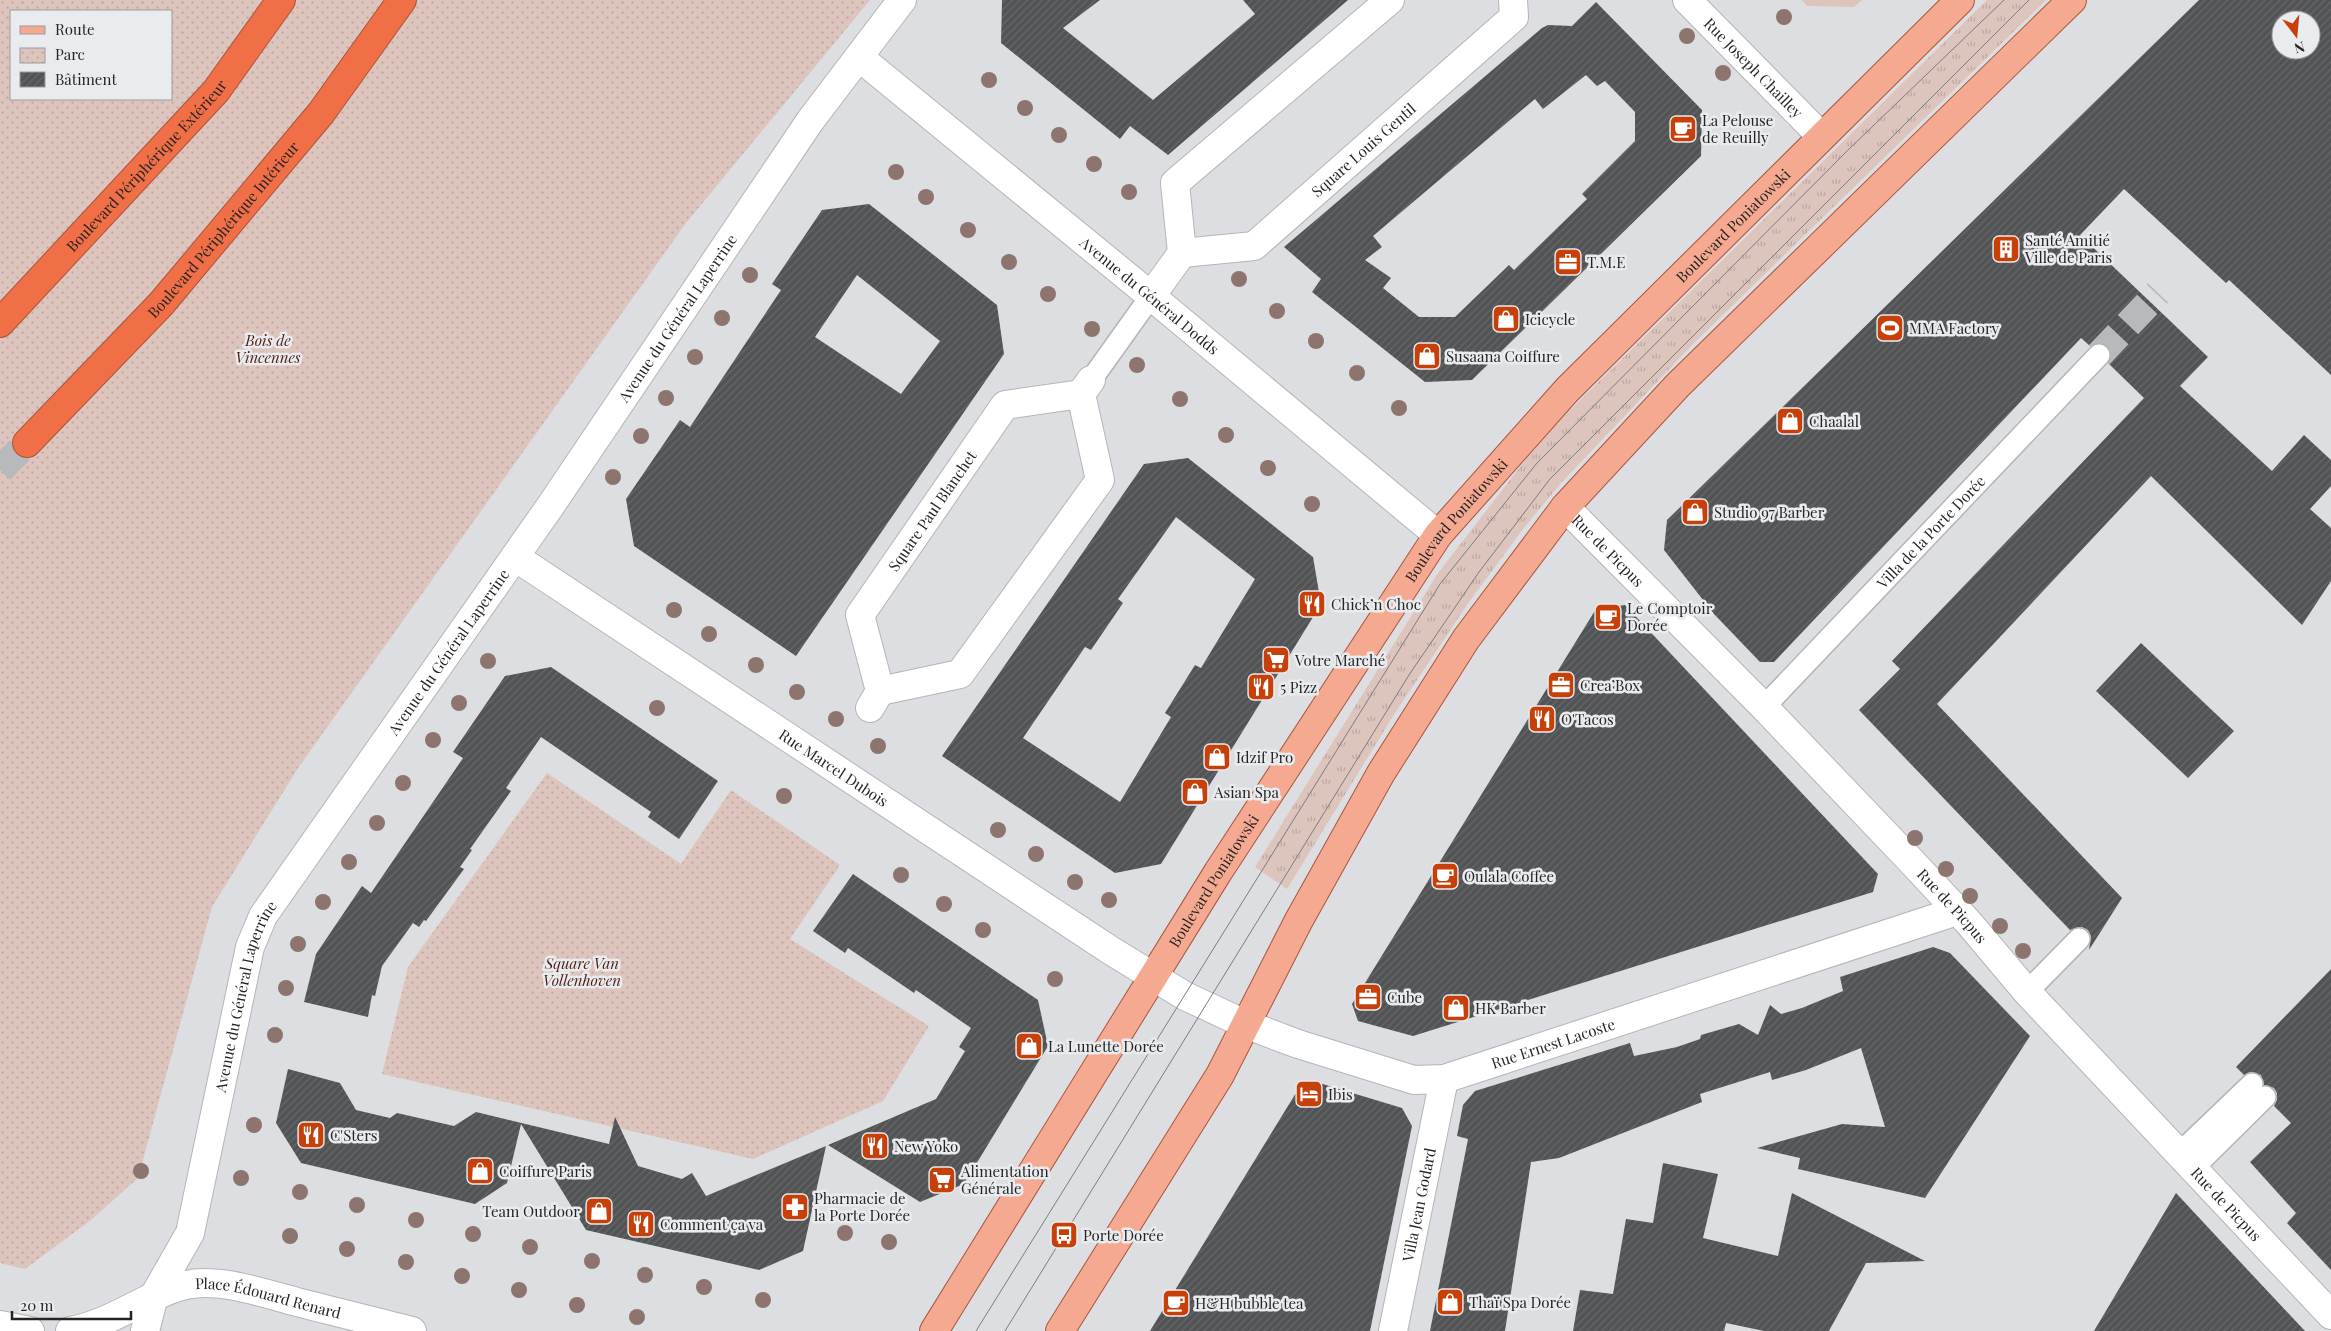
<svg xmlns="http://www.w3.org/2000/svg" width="2331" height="1331" viewBox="0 0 2331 1331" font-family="'Playfair Display',serif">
<defs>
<pattern id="grass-tufts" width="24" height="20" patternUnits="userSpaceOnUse" patternTransform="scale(1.25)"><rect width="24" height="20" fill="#ddc4bd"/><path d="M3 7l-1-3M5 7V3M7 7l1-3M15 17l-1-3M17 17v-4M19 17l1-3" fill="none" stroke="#bea8a2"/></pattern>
<pattern id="park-dots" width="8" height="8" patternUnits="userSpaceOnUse" patternTransform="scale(1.25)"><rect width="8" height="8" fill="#ddc4bd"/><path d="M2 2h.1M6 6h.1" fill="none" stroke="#bea8a2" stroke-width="1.8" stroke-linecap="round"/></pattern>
<pattern id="building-hatch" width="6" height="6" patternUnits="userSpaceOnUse" patternTransform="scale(1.25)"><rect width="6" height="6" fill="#525355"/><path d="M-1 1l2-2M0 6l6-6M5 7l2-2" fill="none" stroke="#67686a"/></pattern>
</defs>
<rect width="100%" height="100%" fill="#dddee1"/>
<!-- grass -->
<path fill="url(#grass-tufts)" d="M1987,0H2046L1693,344L1561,483L1523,529L1469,602L1395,713L1287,889L1255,867L1438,573L1527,458L1567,413Z"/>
<!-- park -->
<path fill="url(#park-dots)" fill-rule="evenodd" d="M0,0H870L686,223L298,768L212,907L138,1178L91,1220L25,1269L0,1263ZM11,11H171V99H11Z
M547,773L681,864L731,790L840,865L790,939L929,1026L883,1101L753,1159L382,1074L408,967Z"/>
<!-- pitch -->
<path fill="#ddc4bd" d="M1802,0H1862L1854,7L1807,6Z"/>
<!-- building -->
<path fill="url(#building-hatch)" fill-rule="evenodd" d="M1002,0H1100L1063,28L1153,100L1255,14L1243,0H1348L1168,155L1130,126L1120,139L1001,43Z
M2199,0H2331V375L2229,280L2226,283L2124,189L2080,235L2208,357L2180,386L2272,471L2304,435L2331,460V486L2310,509L2331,528V581L2302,625L2151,476L1937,704L2122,898L2089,950L2091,936L2088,930L2082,927L2070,930L1859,710L1900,669L1892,661L2144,398L2108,363L2111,357L2108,346L2101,343L2090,346L2081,338L1774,662H1760L1714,614L1664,550L1667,520ZM2281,20H2311V50H2281Z
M1596,2L1702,110L1701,156L1472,380L1425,382L1312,292L1321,279L1284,247L1542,28L1548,25L1572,26ZM1586,75L1597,86L1605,81L1635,112V141L1582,194L1587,199L1514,270L1509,265L1455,317H1419L1383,288L1391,278L1365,260L1382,247L1373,236L1535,99L1543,109Z
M869,204L997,305L1004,354L796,656L634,546L626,499L680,420L690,427L781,290L772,284L822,210ZM857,275L940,341L901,394L815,337Z
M1188,458L1313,557L1321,604L1161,864L1115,873L942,756L1144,464ZM1176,517L1255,579L1201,668L1195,665L1165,713L1171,717L1120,802L1023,738L1085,647L1091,650L1123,603L1118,599Z
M1625,605L1878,874L1873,892L1413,1036L1358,1021L1352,1004L1596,609Z
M2141,643L2234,731L2188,778L2096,691Z
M551,667L718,781L679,839L648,817L651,812L541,737L506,788L511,791L470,849L472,850L460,867L464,869L426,921L424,920L419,927L413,923L382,966L375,996L372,995L368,1017L304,1002L316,954L362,886L371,893L463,758L453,752L505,676Z
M853,874L1038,1000L1048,1046L964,1184L920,1202L828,1145L936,1099L965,1051L959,1047L971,1028L916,990L914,993L848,948L845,953L813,931Z
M1933,947L1950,953L2030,1036L1925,1198L1798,1169L1800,1158L1757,1148L1842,1124L1885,1127L1861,1048L1806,1070L1772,1080L1770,1072L1700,1094L1702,1102L1559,1158L1531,1162L1505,1331H1430L1468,1139L1457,1136L1463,1105L1475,1091L1630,1043L1634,1056L1677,1047L1700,1039L1701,1035L1739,1024L1758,1035L1770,1005L1781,1014L1802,1008L1843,991L1840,977Z
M2331,969V1270L2287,1223L2296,1213L2250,1162L2291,1123L2274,1106L2277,1100V1093L2274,1088L2264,1085L2261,1075L2250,1072L2244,1075L2236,1067Z
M288,1069L340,1083L356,1110L390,1118L397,1113L454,1126L476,1112L609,1144L615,1117L638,1166L682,1179L692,1173L706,1196L826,1146L803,1251L759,1270L586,1230L521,1124L507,1183L475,1204L301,1163L276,1123Z
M1316,1082L1402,1108L1412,1126L1370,1331H1150L1299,1088Z
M1663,1163L1718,1174L1703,1238L1778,1256L1792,1193L1925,1261L1866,1263L1829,1331H1764L1726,1323L1724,1331H1573L1580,1290L1613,1294L1626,1219L1653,1223Z
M2176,1193L2244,1266L2305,1331H2094Z"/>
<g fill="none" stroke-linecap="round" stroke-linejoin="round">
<!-- street-tunnel -->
<path stroke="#b8b9bb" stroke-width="28" stroke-dasharray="28 14" stroke-linecap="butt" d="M2099,355L2158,293"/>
<!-- highway-tunnel -->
<path stroke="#b8b9bb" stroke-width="28" stroke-dasharray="28 14" stroke-linecap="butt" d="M0,470L27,443"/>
<!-- lane casing -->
<g stroke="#b4b5b8" stroke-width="24">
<g id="lane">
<path d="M1091,380L1151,296"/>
<path id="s1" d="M1764,707L2099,355"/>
<path d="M2027,992L2079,939"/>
<path d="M2179,1154L2252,1084"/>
<path d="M2193,1168L2265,1097"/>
</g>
</g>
<!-- street casing -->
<g stroke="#b4b5b8" stroke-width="30">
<g id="street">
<path id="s2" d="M1687,0L1821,136"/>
<path id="s3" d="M859,57L1151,296L1438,535"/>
<path id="s4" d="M1182,253L1254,246L1514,17L1513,0"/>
<path d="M1151,296L1182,253L1175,183L1390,0"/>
<path id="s5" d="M1565,507L1764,707L1913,863L1969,923L2027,992L2331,1315"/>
<path id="s6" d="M515,557L1110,950L1185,996L1245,1024L1298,1044L1414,1080L1444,1079L1957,911"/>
<path d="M880,691L960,674L1100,480L1081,394"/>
<path id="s7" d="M870,708L880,691L860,615L1005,405L1081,394L1091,380"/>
<path id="s8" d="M154,1296L190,1233L250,947L263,916L549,508L810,121L902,0"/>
<path id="s9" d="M1393,1331L1444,1079"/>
</g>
</g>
<!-- secondary casing -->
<g stroke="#b4b5b8" stroke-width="30">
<g id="secondary">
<path d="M0,1325L30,1331"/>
<path id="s10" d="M70,1331C114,1323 145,1295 186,1285C218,1277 266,1294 297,1302C335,1312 374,1321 412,1331"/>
<path d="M145,1331L154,1296"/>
</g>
</g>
<!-- primary casing -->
<g stroke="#a9553b" stroke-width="30">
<g id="primary">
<path id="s11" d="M934,1331L1218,872L1438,535L1567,390L1960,0"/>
<path d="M1060,1331L1220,1075L1299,920L1381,773L1466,639L1565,507L1678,385L2072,0"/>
</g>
</g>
<!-- highway casing -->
<g stroke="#a9553b" stroke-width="30">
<g id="highway">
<path id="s12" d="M0,323L216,91L281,0"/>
<path id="s13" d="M27,443L161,304L321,113L402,0"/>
</g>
</g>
<!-- lane -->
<use href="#lane" stroke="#fff" stroke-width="21"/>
<!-- street -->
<use href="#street" stroke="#fff" stroke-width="28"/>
<!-- secondary -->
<use href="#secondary" stroke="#fff" stroke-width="28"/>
<!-- primary -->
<use href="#primary" stroke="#f6a991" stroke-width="28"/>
<!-- highway -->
<use href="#highway" stroke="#f06f47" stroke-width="28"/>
<!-- tram -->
<path stroke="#7c7d7f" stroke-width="1" d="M976,1331L1440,584L1537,463L1848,150L2004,0
M1005,1331L1409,675L1479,572L1550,479L2029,0"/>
</g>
<!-- trees -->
<g fill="#8d746e">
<circle cx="1784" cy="17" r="8"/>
<circle cx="1687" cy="36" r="8"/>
<circle cx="1723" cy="73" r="8"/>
<circle cx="989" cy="80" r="8"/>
<circle cx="1025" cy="108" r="8"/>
<circle cx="1059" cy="135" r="8"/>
<circle cx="1094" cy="164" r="8"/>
<circle cx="896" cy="172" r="8"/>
<circle cx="1129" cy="192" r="8"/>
<circle cx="926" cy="197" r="8"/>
<circle cx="968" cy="230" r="8"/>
<circle cx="1009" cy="262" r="8"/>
<circle cx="750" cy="275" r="8"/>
<circle cx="1239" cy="279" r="8"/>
<circle cx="1048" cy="294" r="8"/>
<circle cx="1277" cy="311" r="8"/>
<circle cx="722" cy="318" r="8"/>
<circle cx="1092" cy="329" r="8"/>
<circle cx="1316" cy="341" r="8"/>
<circle cx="695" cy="357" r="8"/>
<circle cx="1137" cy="365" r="8"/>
<circle cx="1357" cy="373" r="8"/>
<circle cx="666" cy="398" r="8"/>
<circle cx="1180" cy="399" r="8"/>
<circle cx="1399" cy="408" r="8"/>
<circle cx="1226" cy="435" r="8"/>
<circle cx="641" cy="436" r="8"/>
<circle cx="1268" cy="468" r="8"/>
<circle cx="613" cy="477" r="8"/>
<circle cx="1312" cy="504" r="8"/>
<circle cx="674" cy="610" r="8"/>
<circle cx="709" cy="634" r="8"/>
<circle cx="488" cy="661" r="8"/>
<circle cx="756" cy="665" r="8"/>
<circle cx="797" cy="692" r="8"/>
<circle cx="459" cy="703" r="8"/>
<circle cx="657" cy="708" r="8"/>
<circle cx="836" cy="719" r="8"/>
<circle cx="433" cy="740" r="8"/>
<circle cx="878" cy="746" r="8"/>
<circle cx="403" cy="783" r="8"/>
<circle cx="784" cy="796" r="8"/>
<circle cx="377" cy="823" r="8"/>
<circle cx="998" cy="830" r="8"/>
<circle cx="1915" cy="838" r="8"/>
<circle cx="1036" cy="854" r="8"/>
<circle cx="349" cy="862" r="8"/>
<circle cx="1946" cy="869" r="8"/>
<circle cx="901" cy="875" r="8"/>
<circle cx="1075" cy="882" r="8"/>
<circle cx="1970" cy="896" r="8"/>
<circle cx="1109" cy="900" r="8"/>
<circle cx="323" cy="902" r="8"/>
<circle cx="944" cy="904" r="8"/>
<circle cx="2000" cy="926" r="8"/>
<circle cx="983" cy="930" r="8"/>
<circle cx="298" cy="944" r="8"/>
<circle cx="2023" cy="951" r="8"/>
<circle cx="1055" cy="979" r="8"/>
<circle cx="286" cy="988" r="8"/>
<circle cx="275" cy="1035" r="8"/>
<circle cx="254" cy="1125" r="8"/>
<circle cx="141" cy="1171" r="8"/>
<circle cx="241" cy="1178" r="8"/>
<circle cx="300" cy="1192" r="8"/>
<circle cx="357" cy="1205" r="8"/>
<circle cx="416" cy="1220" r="8"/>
<circle cx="845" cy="1233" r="8"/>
<circle cx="473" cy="1234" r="8"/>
<circle cx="290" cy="1236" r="8"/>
<circle cx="889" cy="1242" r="8"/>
<circle cx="530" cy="1247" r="8"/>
<circle cx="347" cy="1249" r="8"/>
<circle cx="592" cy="1261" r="8"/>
<circle cx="406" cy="1262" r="8"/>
<circle cx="645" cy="1275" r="8"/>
<circle cx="462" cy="1276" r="8"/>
<circle cx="704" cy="1287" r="8"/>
<circle cx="519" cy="1290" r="8"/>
<circle cx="763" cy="1300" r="8"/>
<circle cx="577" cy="1305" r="8"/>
<circle cx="637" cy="1317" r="8"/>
</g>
<!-- icons -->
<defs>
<g id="cafe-square" transform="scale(1.4375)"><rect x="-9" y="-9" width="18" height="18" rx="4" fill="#c74009" stroke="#eaebee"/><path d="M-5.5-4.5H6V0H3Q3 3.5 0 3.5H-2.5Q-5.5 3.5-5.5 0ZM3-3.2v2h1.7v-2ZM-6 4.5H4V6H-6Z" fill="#fff"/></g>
<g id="building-square" transform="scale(1.4375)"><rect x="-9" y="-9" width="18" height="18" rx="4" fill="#c74009" stroke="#eaebee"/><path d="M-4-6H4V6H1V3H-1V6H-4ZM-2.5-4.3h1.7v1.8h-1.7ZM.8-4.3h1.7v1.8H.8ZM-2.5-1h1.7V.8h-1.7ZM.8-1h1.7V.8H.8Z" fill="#fff"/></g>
<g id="office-square" transform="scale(1.4375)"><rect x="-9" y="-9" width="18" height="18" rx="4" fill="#c74009" stroke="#eaebee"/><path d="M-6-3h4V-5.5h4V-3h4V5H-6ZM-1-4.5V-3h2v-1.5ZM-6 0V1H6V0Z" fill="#fff"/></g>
<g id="shop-square" transform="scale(1.4375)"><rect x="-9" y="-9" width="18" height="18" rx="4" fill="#c74009" stroke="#eaebee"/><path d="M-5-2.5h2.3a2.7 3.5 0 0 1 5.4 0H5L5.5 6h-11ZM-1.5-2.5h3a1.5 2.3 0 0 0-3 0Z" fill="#fff"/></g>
<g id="stadium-square" transform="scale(1.4375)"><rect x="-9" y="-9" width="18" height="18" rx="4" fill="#c74009" stroke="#eaebee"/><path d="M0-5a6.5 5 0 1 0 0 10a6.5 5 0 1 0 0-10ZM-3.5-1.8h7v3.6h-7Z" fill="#fff"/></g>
<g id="restaurant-square" transform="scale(1.4375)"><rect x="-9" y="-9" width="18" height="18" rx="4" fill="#c74009" stroke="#eaebee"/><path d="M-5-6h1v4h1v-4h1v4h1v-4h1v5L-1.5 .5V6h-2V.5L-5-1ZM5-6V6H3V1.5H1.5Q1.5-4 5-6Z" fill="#fff"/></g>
<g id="supermarket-square" transform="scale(1.4375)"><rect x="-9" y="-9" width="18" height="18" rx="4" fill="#c74009" stroke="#eaebee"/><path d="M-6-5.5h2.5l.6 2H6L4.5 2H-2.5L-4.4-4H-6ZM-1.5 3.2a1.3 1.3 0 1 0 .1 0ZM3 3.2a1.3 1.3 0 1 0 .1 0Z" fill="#fff"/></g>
<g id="hotel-square" transform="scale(1.4375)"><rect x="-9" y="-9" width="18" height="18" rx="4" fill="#c74009" stroke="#eaebee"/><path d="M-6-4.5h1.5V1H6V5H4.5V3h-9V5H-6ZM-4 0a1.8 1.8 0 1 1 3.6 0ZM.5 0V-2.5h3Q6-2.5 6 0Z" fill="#fff"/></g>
<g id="pharmacy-square" transform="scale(1.4375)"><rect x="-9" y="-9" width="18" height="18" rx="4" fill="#c74009" stroke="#eaebee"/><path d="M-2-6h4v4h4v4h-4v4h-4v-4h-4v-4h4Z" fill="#fff"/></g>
<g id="bus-square" transform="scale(1.4375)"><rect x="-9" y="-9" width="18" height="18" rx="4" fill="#c74009" stroke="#eaebee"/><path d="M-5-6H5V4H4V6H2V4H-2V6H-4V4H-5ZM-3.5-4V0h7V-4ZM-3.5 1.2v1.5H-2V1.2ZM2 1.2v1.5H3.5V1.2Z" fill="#fff"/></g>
</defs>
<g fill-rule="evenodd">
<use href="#cafe-square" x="1683" y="129"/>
<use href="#building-square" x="2006" y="249"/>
<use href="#office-square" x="1568" y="262"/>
<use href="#shop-square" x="1506" y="319"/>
<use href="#stadium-square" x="1890" y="328"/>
<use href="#shop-square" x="1427" y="356"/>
<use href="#shop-square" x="1790" y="421"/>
<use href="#shop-square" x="1695" y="512"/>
<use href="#restaurant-square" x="1312" y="604"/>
<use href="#cafe-square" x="1608" y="617"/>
<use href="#supermarket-square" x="1276" y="660"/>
<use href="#office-square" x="1561" y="685"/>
<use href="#restaurant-square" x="1261" y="687"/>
<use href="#restaurant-square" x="1542" y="719"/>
<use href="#shop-square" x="1217" y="757"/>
<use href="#shop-square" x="1195" y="792"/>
<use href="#cafe-square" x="1445" y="876"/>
<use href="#office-square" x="1368" y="997"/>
<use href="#shop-square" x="1456" y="1008"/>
<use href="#shop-square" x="1029" y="1046"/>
<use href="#hotel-square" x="1309" y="1094"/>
<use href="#restaurant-square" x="311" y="1135"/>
<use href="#restaurant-square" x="875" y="1146"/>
<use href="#shop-square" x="480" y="1171"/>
<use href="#supermarket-square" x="942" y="1180"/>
<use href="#pharmacy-square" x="795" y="1207"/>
<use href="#shop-square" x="599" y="1211"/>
<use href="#restaurant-square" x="641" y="1224"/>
<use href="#bus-square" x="1064" y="1235"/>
<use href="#shop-square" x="1450" y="1302"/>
<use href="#cafe-square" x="1176" y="1303"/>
</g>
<g text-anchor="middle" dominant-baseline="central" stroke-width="5" stroke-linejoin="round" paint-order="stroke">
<!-- street labels -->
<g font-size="15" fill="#242425" stroke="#eaebee">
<text stroke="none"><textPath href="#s2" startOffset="95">Rue Joseph Chailley</textPath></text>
<text stroke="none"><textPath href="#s4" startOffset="218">Square Louis Gentil</textPath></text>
<text stroke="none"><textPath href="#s12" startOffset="215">Boulevard Périphérique Extérieur</textPath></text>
<text stroke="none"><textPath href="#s11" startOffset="1370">Boulevard Poniatowski</textPath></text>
<text stroke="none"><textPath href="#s13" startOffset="290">Boulevard Périphérique Intérieur</textPath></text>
<text stroke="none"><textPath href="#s3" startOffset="376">Avenue du Général Dodds</textPath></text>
<text stroke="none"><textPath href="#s8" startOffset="1126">Avenue du Général Laperrine</textPath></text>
<text stroke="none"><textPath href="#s7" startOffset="225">Square Paul Blanchet</textPath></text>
<text stroke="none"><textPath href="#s11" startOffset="965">Boulevard Poniatowski</textPath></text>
<text stroke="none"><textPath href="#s1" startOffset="242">Villa de la Porte Dorée</textPath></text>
<text stroke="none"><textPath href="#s5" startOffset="61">Rue de Picpus</textPath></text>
<text stroke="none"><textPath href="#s8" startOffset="721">Avenue du Général Laperrine</textPath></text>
<text stroke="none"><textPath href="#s6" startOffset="382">Rue Marcel Dubois</textPath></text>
<text stroke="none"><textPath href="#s11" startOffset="530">Boulevard Poniatowski</textPath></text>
<text stroke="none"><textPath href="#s5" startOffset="556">Rue de Picpus</textPath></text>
<text stroke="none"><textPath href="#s8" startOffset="316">Avenue du Général Laperrine</textPath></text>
<text stroke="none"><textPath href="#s6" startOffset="1190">Rue Ernest Lacoste</textPath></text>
<text stroke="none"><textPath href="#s5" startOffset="961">Rue de Picpus</textPath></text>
<text stroke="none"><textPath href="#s9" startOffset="129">Villa Jean Godard</textPath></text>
<text stroke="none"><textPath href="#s10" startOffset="209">Place Édouard Renard</textPath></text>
</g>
<!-- poi labels -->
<g font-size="15" fill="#242425" stroke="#eaebee" text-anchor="start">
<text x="1702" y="120">La Pelouse<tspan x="1702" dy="17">de Reuilly</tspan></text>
<text x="2025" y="240">Santé Amitié<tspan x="2025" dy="17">Ville de Paris</tspan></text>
<text x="1587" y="262">T.M.E</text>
<text x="1525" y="319">Icicycle</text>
<text x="1909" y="328">MMA Factory</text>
<text x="1446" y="356">Susaana Coiffure</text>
<text x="1809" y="421">Chaalal</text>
<text x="1714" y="512">Studio 97 Barber</text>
<text x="1331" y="604">Chick’n Choc</text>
<text x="1627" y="608">Le Comptoir<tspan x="1627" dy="17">Dorée</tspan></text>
<text x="1295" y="660">Votre Marché</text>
<text x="1580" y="685">Crea’Box</text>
<text x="1280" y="687">5 Pizz</text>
<text x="1561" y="719">O'Tacos</text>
<text x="1236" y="757">Idzif Pro</text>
<text x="1214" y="792">Asian Spa</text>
<text x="1464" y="876">Oulala Coffee</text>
<text x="1387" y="997">Cube</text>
<text x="1475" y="1008">HK Barber</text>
<text x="1048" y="1046">La Lunette Dorée</text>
<text x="1328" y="1094">Ibis</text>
<text x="330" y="1135">C'Sters</text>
<text x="894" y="1146">New Yoko</text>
<text x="499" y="1171">Coiffure Paris</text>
<text x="961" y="1171">Alimentation<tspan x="961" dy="17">Générale</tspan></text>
<text x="814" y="1198">Pharmacie de<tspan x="814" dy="17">la Porte Dorée</tspan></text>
<text x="580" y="1211" text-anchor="end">Team Outdoor</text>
<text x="660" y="1224">Comment ça va</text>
<text x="1083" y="1235">Porte Dorée</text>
<text x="1469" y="1302">Thaï Spa Dorée</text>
<text x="1195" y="1303">H&amp;H bubble tea</text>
</g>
<!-- park labels -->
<g font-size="15" font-style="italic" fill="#4c1e10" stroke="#eaebee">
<text x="268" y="340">Bois de<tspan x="268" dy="17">Vincennes</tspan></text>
<text x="582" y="963">Square Van<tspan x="582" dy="17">Vollenhoven</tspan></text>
</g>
</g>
<!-- legend -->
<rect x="10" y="10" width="162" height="90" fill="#eaebee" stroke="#9b9b9e"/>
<rect x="20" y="26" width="25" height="8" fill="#f6a991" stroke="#9b9b9e"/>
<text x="55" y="35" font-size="15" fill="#242425">Route</text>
<rect x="20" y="48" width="25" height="15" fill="url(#park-dots)" stroke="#9b9b9e"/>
<text x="55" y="60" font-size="15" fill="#242425">Parc</text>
<rect x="20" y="72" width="25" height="15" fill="url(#building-hatch)" stroke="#9b9b9e"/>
<text x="55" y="85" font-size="15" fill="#242425">Bâtiment</text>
<!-- north arrow -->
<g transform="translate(2296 35) rotate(164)"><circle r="24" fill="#eaebee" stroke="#9b9b9e"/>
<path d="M0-4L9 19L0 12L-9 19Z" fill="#c74009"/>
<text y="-8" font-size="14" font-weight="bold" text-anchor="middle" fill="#242425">N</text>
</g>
<!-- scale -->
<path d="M12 1311v8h119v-8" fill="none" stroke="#242425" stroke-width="2.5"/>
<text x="20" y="1311" font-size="15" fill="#242425" stroke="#eaebee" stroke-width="4" paint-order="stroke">20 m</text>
</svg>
